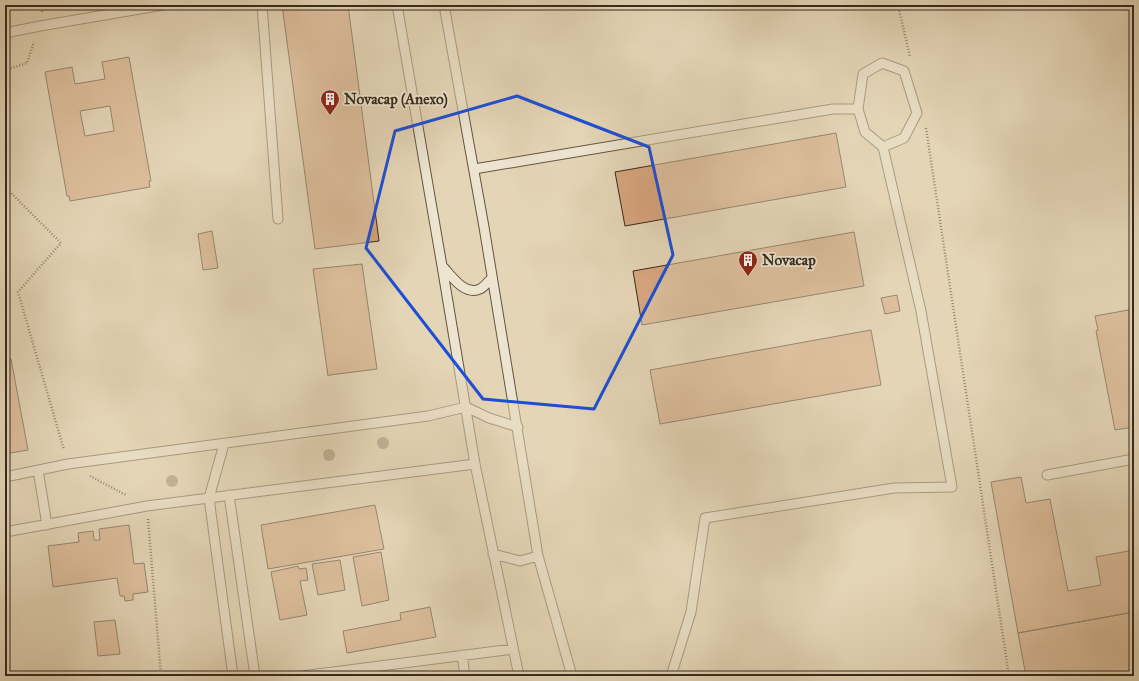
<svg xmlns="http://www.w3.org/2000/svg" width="1139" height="681" viewBox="0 0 1139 681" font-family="'IM FELL Great Primer',serif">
<rect width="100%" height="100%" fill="#e4d5b6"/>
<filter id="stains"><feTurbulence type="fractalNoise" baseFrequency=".005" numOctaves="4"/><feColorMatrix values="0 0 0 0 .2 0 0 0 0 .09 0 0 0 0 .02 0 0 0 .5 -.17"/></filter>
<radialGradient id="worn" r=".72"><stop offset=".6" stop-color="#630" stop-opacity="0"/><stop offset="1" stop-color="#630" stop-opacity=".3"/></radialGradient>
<!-- building -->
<path fill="#d6a57f" stroke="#372a1d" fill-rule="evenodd" d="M282,5H348L379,241L315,249Z
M129,57L151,181H149L150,187L70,201L69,196H67L45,72L72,67L75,84L105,79L102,62ZM110,106L114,131L85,136L80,111Z
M836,133L846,187L625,226L615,172Z
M212,231L218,268L203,270L198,234Z
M854,232L864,286L642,325L633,271Z
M362,264L377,369L330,375L328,376L313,269Z
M897,295L900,311L885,314L881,298Z
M1134,309V427L1115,430L1096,331L1098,330L1095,316Z
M871,330L881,385L660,424L650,370Z
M11,359L28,450L5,454V360Z
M1021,477L1026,503L1050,499L1068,591L1101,585L1096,557L1134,550V612L1018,633L991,482Z
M375,505L384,549L268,569L261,525Z
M129,525L134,564L144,563L148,592L133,594V600L125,601L124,596H120L117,578L53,587L48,546L79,542L78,533L93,531L94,540H100L99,529Z
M381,552L389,600L362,606L353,557Z
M340,560L345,590L318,595L312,564Z
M298,566L299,569L306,568L308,580L300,581L307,615L280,620L271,572Z
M430,607L436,637L347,653L343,631L401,620L400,613Z
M1134,612V676H1026L1018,633Z
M115,620L120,654L98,656L94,622Z"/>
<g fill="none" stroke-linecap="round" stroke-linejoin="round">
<!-- service casing -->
<g stroke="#625543" stroke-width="11">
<path id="service" d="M262,5L278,219
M397,5L442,266L475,464L519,676
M444,5L484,227L538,556L572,676
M5,33L40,26L163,5
M882,63L904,71L917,113L904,138L883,147L865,132L858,109L863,74Z
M474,169L833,109H858
M442,266C452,276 464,296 480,289C484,287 489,281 492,278
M224,444L209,498L233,676
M38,470L47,525
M1047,475L1134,459
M5,477L68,464L428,416L466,407L489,418L518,427
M229,495L255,676
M5,532L147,506L475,464
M493,554L520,561L538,556
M462,655L465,676
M302,676L513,649
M671,676L691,612L705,518L894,488L952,487L921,311L883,147"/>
</g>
<!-- path -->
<path stroke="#372a1d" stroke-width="2.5" stroke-dasharray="1 2" stroke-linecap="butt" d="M898,5L910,57
M42,12L43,5
M5,70L27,63L34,42
M926,128L1009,676
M5,187L61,243L18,292L64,450
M90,476L126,495
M148,519L161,676"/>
<!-- service -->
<use href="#service" stroke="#ede4d0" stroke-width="9"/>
</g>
<!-- trees -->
<g fill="#93876e">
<circle cx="383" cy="443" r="6"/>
<circle cx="329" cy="455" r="6"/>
<circle cx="172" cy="481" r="6"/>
</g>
<!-- marked area -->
<path d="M0 0H1139V681H0ZM517,96L649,147L673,255L594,409L483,399L366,248L395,131Z" fill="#e4d5b6" fill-opacity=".55" fill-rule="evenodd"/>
<path fill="none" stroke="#1d4ed8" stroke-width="3" stroke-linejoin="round" d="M517,96L649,147L673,255L594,409L483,399L366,248L395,131Z"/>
<!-- icons -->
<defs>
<g id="building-pin" transform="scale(1)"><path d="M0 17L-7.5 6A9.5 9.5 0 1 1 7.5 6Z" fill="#8f2418" stroke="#ede4d0"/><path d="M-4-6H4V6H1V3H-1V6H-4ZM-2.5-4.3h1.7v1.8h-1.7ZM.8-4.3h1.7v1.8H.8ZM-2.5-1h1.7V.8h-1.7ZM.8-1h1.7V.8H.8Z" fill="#fff"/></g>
</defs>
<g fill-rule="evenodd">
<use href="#building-pin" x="330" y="99"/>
<use href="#building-pin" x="748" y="260"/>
</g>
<g text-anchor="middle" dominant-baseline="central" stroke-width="3.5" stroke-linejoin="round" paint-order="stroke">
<!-- poi labels -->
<g font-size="15" font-weight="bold" fill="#372a1d" stroke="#ede4d0" text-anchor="start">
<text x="344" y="99">Novacap (Anexo)</text>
<text x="762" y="260">Novacap</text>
</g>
</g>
<!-- margin -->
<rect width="1139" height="681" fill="none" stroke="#e4d5b6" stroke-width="20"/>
<rect x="6" y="6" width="1127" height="669" fill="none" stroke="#372a1d" stroke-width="2"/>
<rect x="10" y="10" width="1119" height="661" fill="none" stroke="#372a1d"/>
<rect width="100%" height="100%" filter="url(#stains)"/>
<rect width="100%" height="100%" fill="url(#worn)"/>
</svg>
